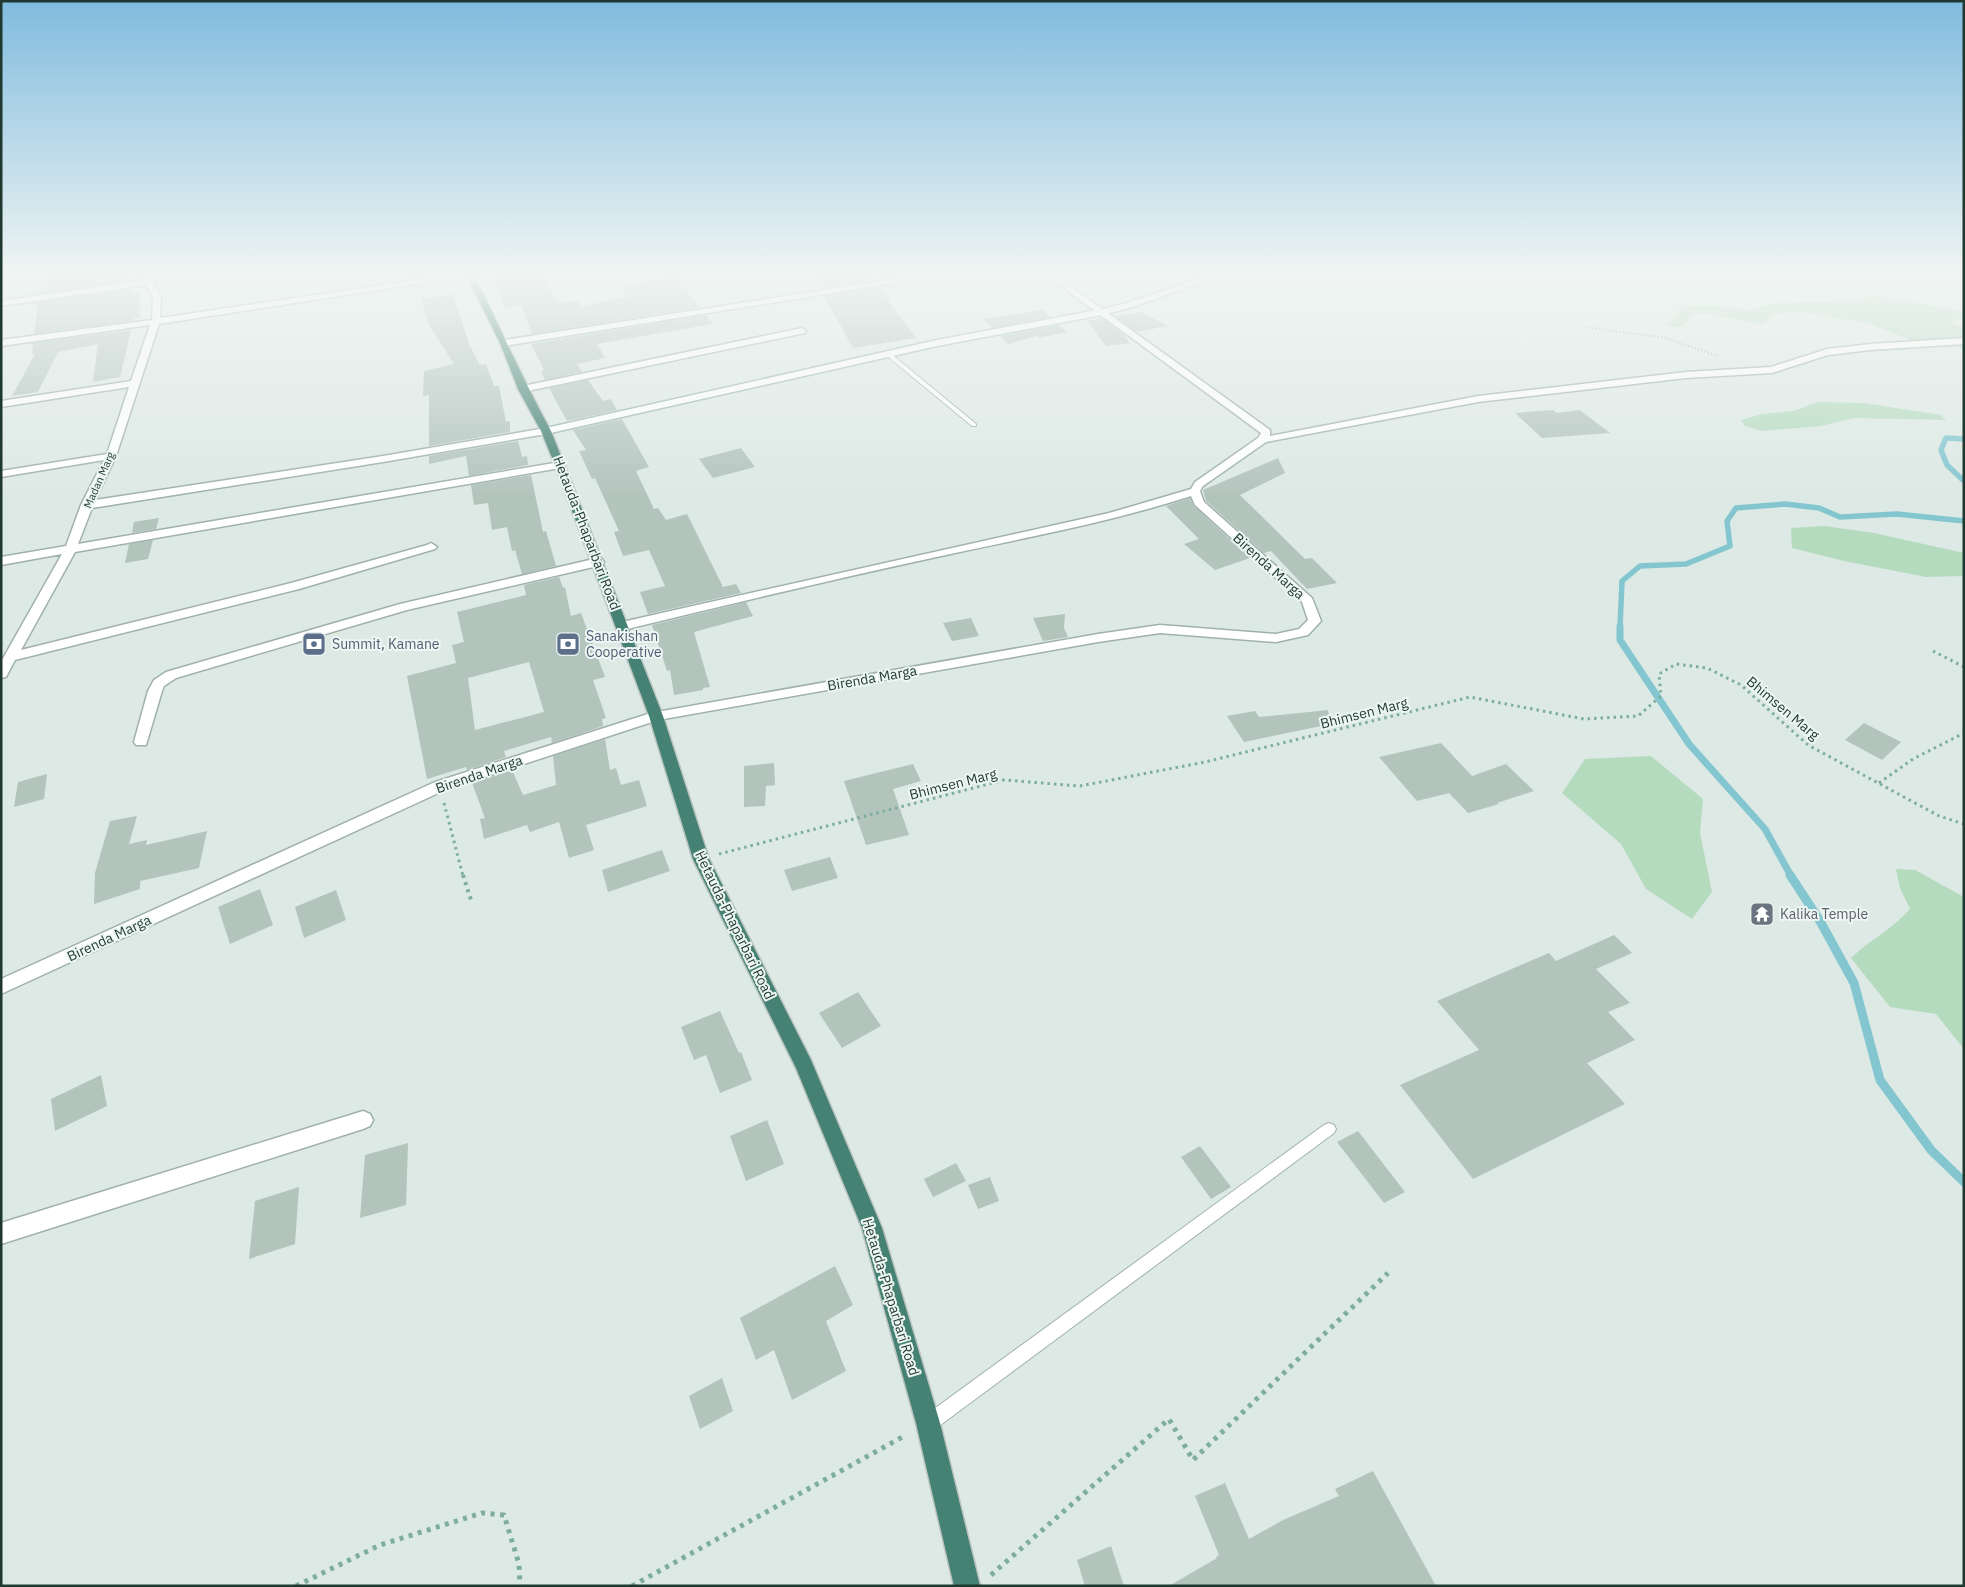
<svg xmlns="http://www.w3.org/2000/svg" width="1965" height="1587" viewBox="0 0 1965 1587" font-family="'IBM Plex Sans',sans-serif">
<rect width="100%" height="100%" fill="#dde9e4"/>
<!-- green -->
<path fill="#b5dbbf" d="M1873,295L1956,310H1964V318L1956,319L1952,324L1964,327V348L1916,342L1870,324L1813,314L1786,311L1770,317L1765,324C1740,324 1718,312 1693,314C1685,327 1679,330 1665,325C1678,318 1674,313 1684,306L1698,307L1705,305L1752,310L1773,303L1857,301Z
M1817,402L1864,403L1941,415L1946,420L1853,418L1821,426L1762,431L1745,426L1741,420L1762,414L1794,411Z
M1824,526L1874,533L1964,553V576L1926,577L1844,561L1792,548L1791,528Z
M1651,756L1703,799L1700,833L1712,892L1692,919L1646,889L1621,844L1562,793L1585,759Z
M1896,869L1915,870L1964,897V1049L1936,1014L1890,1007L1851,958C1870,940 1893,929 1910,909L1900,888Z"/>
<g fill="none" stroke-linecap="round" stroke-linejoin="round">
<!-- stream-far2 -->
<path stroke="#84c6d0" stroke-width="5.5" d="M1964,439L1946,438L1941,450L1947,465L1964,481
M1620,628L1622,581L1640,566L1686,564L1730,546L1727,521L1736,508L1785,504L1819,508L1840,517L1897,514L1964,521"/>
<!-- stream-far1 -->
<path stroke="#84c6d0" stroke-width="7" d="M1620,626V640L1689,744L1765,829L1791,876"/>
<!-- stream -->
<path stroke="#84c6d0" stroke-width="9" d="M1790,875L1820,921L1854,983L1880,1080L1931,1150L1964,1182"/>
</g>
<!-- building -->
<path fill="#b3c4bd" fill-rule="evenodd" d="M46,275H126V279L132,280L38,294Z
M521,275H544L558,303L577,300L580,307L627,296L619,286L674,276L700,307L532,334L522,305L505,308L494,279Z
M833,275H871L875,280L820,289L813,277Z
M881,287L890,301H888L916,338L853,348L824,296Z
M132,289V294L139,292L140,318L133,319V321L34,334L38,305H33L34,303Z
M453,294L469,344L480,365L486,364L494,386H499L506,422L510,421V432L429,446V395L423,396L424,371L454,364L429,325L421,299Z
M1043,310L1050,317L992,328L984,319Z
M1141,312L1168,326L1137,332L1115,316Z
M706,315L713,324L597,344L605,358L577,364L582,372L545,380L541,371L544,370L531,344Z
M1102,318L1124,335L1130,343L1106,346L1087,321Z
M1059,325L1067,332L1039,338L1036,336L1008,344L1000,336Z
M131,330L120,377L93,382L98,344L58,352L38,392L12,396L35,354H32L33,343Z
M588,380L603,401L611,399L617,410L567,421L549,388Z
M1553,410L1557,413L1580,410L1610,433L1542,438L1515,413Z
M622,419L649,467L636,471L654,509L658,508L666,520L687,514L723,587L736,584L741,593L648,614L640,592L665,586L649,550L623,556L614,532L619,531L595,478L592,479L579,451L586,450L573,430Z
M518,441L522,457L527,456L528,465L469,476L466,456L429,464V456Z
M741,448L755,467L713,478L699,459Z
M1278,458L1285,473L1240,495L1305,559L1312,558L1337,583L1307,589L1271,551L1264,553L1206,501L1203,490Z
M531,475L543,532L546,531L556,566L522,574L515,550L512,551L507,527L492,530L488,503L474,505L471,485Z
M1190,498L1194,506L1250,558L1215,570L1184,544L1199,539L1166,506Z
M159,518L156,529L132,533L134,522Z
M153,540L148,559L125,563L129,544Z
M559,577L563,588L565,587L571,616L581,613L605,677L593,680L606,718L602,719L603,726L552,743L551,737L504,751L506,757L467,770L466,767L427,779L407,676L456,663L452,645L464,642L457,612L526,595L524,585ZM529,662L544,712L475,730L468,678Z
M746,602L753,616L694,632L710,687L703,688V690L674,695L670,670L667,671L652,625Z
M1065,614L1064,628L1068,637L1043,641L1033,618Z
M971,618L979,636L952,641L943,623Z
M1328,710L1331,724L1244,742L1227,716L1255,711L1259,717Z
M1864,723L1901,742L1882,760L1845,740Z
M605,739L610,770L616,768L621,785L639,780L647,806L586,825L594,850L569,858L559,822L530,832L527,825L484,839L480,819L485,818L472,783L512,770L523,795L556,785L553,756Z
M1441,743L1472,776L1506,764L1534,791L1497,803L1499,804L1468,813L1449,793L1417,801L1379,757Z
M774,763L775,785L766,786L765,806L744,807V766Z
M913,764L921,781L893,789L909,835L866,845L844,781Z
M47,774L44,799L14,807L18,782Z
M137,816L129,844L147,840L146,845L207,831L199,868L140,881V889L94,904L95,873L110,821Z
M662,850L670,871L608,892L602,870Z
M830,857L838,878L792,891L784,870Z
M260,889L273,925L230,944L218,907Z
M336,890L346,920L304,938L295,907Z
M1614,935L1632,953L1596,969L1630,1003L1608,1012L1635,1040L1587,1063L1625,1104L1473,1179L1400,1085L1479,1050L1437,1001L1549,953L1556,961Z
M858,992L881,1026L842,1048L819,1013Z
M720,1011L739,1053L741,1052L752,1080L720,1093L706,1055L694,1060L681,1027Z
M101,1075L107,1106L55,1131L51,1099Z
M767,1120L784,1164L746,1181L730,1136Z
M1358,1131L1405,1192L1384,1203L1337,1142Z
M408,1143L406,1205L360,1218L365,1155Z
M1200,1146L1231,1187L1211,1199L1181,1157Z
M956,1163L966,1181L933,1197L924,1179Z
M990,1177L999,1201L978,1209L968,1185Z
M299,1187L295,1244L249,1259L255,1201Z
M835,1266L853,1305L826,1321L846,1371L792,1400L774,1350L756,1360L740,1318Z
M722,1378L733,1411L700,1429L689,1396Z
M1373,1471L1436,1586H1169L1217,1558L1216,1557L1219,1555L1195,1496L1225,1483L1249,1539L1283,1520L1339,1496L1335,1489Z
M1111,1546L1124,1586H1085L1077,1560Z"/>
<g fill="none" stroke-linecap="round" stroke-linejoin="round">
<!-- service casing -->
<g stroke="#a0b1ab" stroke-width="2">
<path id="service" d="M886,353H890L976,424V426H972L886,355Z
M1329,1123L1334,1125L1336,1129L1334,1133L935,1429L929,1431L923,1429L921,1423L923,1417L1324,1125Z"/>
</g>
<!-- minor casing -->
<g stroke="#a0b1ab" stroke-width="3">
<path id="minor" d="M145,275H153V282L161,297L160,318L450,275H467L463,277L159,324L116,456L95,500L383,456L546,428L551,431L546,434L383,462L92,508L78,544L560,462L565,465L560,468L75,552L21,650L291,583L427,545L431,543L437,547L435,549L299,589L15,660L6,677L1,678V662L62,554L1,565V557L66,546L81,505L104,460L1,477V471L107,454L129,387L1,407V401L131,381L150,325L1,346V340L152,320L153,297L146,285L1,306V301L145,280Z
M920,275H936L932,277L504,346L500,343L504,340Z
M1046,275H1055L1270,430V436L1478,396L1686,372L1771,367L1827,349L1870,344L1964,338V344L1870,350L1828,355L1772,373L1686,378L1478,402L1266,442L1203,486L1200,491L1204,502L1312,598L1321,621L1308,635L1276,642L1160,633L1098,642L658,720L445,790L1,994V979L435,782L651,713L1098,634L1160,625L1276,634L1299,629L1308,620L1302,602L1195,505L1191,496C1114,521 1034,536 955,553C844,577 733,603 623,630L618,629L617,626L618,623L666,612L1109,513L1191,489L1195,482L1258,438L1261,433Z
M802,328L806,331L805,333L523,392L518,389L523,386Z
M598,558L602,559L604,562L602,565L407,610L176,678L164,686L162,691L146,745H136L134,742L148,691L154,680L166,672L400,604Z
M363,1111L370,1114L373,1120L370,1126L363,1129L1,1244V1223Z"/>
</g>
<!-- secondary casing -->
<g stroke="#9cb5ac" stroke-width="3">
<path id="secondary" d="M1210,275H1220L1133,307L1102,315L937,346L546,434L541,431L546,428L937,340L1102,309L1127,303Z"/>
</g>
<!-- trunk casing -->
<g stroke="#bcc4c1" stroke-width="3">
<path id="trunk" d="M466,275H474C500,327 523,380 551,431L663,716L709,859L811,1060L882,1228L940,1423L980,1586H954L916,1423L862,1228L796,1068L693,859L649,716L555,465L541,431L518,389L500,343Z"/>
</g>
<!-- path-far3 -->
<path stroke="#7dae9d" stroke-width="2" stroke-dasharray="1 2.5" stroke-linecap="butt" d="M763,275L787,277L793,281
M1585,327L1665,338L1718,356"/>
<!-- path-far2 -->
<path stroke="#7dae9d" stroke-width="3" stroke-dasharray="2.5 4" stroke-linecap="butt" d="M1933,651L1964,667
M1879,783L1913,759L1964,733
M444,803L463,876
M719,854L1004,780L1080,786L1205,762L1470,697L1584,719L1638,716L1661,696L1659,674L1676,664L1707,668L1741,685L1808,745L1939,816L1964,824"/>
<!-- path-far1 -->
<path stroke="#7dae9d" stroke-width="4" stroke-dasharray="3 4.5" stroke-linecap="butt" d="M463,875L472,903"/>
<!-- path -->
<path stroke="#7dae9d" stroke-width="5" stroke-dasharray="4 5.5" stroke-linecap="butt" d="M991,1575L1169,1419L1193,1460L1388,1273
M296,1586L380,1545L482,1513L504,1515L519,1564L520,1586
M632,1586L906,1435"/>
<!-- service -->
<use href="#service" fill="#fff" fill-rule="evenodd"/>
<!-- minor -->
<use href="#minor" fill="#fff" fill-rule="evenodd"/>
<!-- secondary -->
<use href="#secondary" fill="#fff" fill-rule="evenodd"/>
<!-- trunk -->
<use href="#trunk" fill="#468273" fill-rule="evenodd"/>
</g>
<!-- sky -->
<linearGradient id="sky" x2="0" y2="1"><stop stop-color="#80bbde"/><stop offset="0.55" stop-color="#f0f5f3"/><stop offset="1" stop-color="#f0f5f3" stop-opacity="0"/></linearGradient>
<rect width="1965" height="497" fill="url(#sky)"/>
<!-- icons -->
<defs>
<g id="bank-square" transform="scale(1.25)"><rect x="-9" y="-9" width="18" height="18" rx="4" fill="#5c6f8a" stroke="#edf6f2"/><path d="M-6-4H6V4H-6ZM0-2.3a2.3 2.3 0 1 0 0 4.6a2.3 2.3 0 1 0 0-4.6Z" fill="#fff"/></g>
<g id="temple-square" transform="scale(1.25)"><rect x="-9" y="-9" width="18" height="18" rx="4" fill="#6b7280" stroke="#edf6f2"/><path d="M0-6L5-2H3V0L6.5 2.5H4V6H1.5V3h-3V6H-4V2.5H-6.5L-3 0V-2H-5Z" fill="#fff"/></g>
</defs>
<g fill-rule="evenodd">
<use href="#bank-square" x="314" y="644"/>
<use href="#bank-square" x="568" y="644"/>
<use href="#temple-square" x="1762" y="914"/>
</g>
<g text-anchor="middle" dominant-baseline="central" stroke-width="4" stroke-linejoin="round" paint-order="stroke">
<!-- far-street labels -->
<g font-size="11" fill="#1f3931" stroke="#edf6f2">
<text transform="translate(99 480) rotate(-66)">Madan Marg</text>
</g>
<!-- street labels -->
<g font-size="14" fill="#1f3931" stroke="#edf6f2">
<text transform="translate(587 533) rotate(69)">Hetauda-Phaparbari Road</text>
<text transform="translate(1269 566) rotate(42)">Birenda Marga</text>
<text transform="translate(872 678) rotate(-10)">Birenda Marga</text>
<text transform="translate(1783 708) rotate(40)">Bhimsen Marg</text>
<text transform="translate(1364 713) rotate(-14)">Bhimsen Marg</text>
<text transform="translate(479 774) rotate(-19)">Birenda Marga</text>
<text transform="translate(953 784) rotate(-14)">Bhimsen Marg</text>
<text transform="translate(735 925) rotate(64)">Hetauda-Phaparbari Road</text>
<text transform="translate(109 938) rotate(-25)">Birenda Marga</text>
<text transform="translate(891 1297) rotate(73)">Hetauda-Phaparbari Road</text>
</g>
<!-- service labels -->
<g font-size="14" fill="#4e5e75" stroke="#edf6f2" text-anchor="start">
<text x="586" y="636">Sanakishan<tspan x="586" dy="16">Cooperative</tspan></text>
<text x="332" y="644">Summit, Kamane</text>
</g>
<!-- worship labels -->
<g font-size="14" fill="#5b616d" stroke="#edf6f2" text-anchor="start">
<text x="1780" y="914">Kalika Temple</text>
</g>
</g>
<!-- border -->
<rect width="1965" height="1587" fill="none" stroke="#1f3931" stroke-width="5"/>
</svg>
